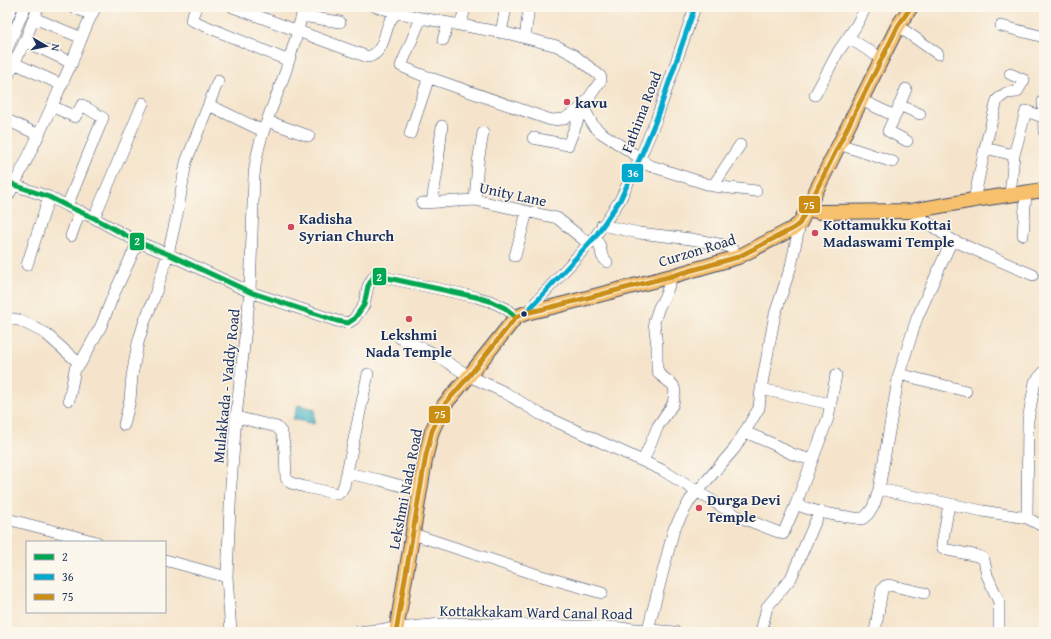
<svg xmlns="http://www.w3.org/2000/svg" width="1051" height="639" viewBox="0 0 1051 639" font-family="'Gentium Book Plus',serif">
<rect width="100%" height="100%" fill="#fbf7ec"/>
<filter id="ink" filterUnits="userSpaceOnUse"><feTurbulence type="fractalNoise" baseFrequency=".025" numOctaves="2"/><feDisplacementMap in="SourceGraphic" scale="8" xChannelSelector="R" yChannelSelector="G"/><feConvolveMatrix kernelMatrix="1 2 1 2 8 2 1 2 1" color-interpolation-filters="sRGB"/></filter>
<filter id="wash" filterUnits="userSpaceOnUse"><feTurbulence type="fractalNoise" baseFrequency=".012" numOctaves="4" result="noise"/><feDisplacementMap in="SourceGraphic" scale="16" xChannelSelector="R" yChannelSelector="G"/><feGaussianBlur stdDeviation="0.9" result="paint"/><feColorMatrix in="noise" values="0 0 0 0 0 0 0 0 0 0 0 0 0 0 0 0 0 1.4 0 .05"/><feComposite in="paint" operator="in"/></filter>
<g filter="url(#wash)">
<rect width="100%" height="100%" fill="#f5e4cb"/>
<!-- water -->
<path fill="#47b4c4" stroke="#317291" d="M298,405L315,409L314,424L293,419Z"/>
</g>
<g filter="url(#ink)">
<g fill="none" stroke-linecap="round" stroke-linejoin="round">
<!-- minor casing -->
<g stroke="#3c4a6e" stroke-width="12">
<path id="minor" d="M72,7L91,14
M196,7L191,20L289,61
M233,7L368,57C388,52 383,23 395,15C397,14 399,14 401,13
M376,7L421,18L510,34L557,46L574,55L600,76L601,78V80L584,105L583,107L593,125L600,132L640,158L648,165L713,186
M302,16L340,22
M34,18L82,38
M421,18L401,66L419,74L551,120L564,119L583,107
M7,19L12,7
M461,25L465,7
M898,26L938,54
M1001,26L1044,37
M501,33L506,7
M525,38L529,7
M849,38L882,59
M443,40L448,23
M25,41L72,63
M7,49L25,7
M14,63L62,85
M7,78L25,41L38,7
M815,95L838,52L856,26L866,7
M861,100L895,116L888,131L907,141
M1043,101L1044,131
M209,105L263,131
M899,105L920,114
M52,106L75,117L82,105L103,118L67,206
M895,116L906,89
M7,120L39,135
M267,121L309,136
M410,134L429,77
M533,138L568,145L583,107
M839,144L893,162
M740,145L713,186L756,191
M985,148L1014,155
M7,180L14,185L49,197L67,206L94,218L138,242L168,254L250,292L337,321L348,323L354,319L364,305L368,286L374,276L388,278L476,297L490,301L505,308L516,317
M1010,195L1014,155L1026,111L1043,117
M7,198C31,155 50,110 70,66C79,47 86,23 96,7
M475,200L478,162L483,133
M974,200L985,148L997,100L1006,93L1017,92L1024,80L1010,74
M432,202L437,171L442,126
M422,203L475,200L557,218L589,244
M911,211L952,240L1033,275
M94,218L143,103
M602,225L639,233L691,239L724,245L731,248L738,257
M1023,235L1026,192
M71,236L80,211
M595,237L600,246L602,256L607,262
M952,240L917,318L899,374L879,489L983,511L1027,518L1044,527
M515,256L527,212
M27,265L49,197
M526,313L595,237L620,200L640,158L656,120L695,7
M7,318L19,320L45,333L80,364L75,369L69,400
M400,338L431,352L469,376L504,392L540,414L662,470L737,516L783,534L796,504C815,513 841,516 862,519C874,511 875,502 879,489
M80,364L101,326L113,296L138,242
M899,374L966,391
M761,389L831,404
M236,417L277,427L282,433L285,451L286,478L291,483L305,487L338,494L341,491L344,486L368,374
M124,425L130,400L132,376L138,343L144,323L154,298L168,254L178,210L186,162L218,81
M745,432L773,444L792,454L812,460
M643,461L658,426L673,404L675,391L673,385L659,374L657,368V346L654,322L659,307L666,294L672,276
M347,473L380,480L420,491
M796,504L821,437L828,418L836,375
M949,504L942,545L943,548L948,550L978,556L982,558L984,560L987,575L999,602V632
M1027,518L1028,420L1035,382L1044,372
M7,519L97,542
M413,534L538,575L602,593
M165,560L227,577
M648,629L674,529L690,500L735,448L759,408L761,389L775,314L791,266L800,223
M231,632L227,577L231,484L236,417L250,292L254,176C257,138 274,105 286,70C293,49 299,28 304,7
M356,632L452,623L609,627L675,632
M761,632L767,607L791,578L820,511
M875,632L882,590L885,586L889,585L924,593"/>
</g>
<!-- major casing -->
<g stroke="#3c4a6e" stroke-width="16">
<path id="major" d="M807,209L820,212L911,211L974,200L1044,190
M396,632L426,455L432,431L444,405L469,376L516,317L526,313L552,307L672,276L738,257L794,228L800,223L807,209L898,26L911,7"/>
</g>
<!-- minor -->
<use href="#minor" stroke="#fff" stroke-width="11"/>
<!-- major -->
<use href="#major" stroke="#f7c06c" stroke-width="14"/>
<!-- bus-1 casing -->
<g stroke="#fbf7ec" stroke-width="8">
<path id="bus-1" d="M7,180L14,185L49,197L67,206L94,218L138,242L168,254L250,292L337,321L348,323L354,319L364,305L368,286L374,276L388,278L476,297L490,301L505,308L516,317"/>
</g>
<!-- bus-2 casing -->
<g stroke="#fbf7ec" stroke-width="8">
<path id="bus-2" d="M526,313L595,237L620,200L640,158L656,120L695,7"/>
</g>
<!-- bus-3 casing -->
<g stroke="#fbf7ec" stroke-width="8">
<path id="bus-3" d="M396,632L426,455L432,431L444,405L469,376L516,317L526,313L552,307L672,276L738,257L794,228L800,223L807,209L898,26L911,7"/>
</g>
<!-- bus-1 -->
<use href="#bus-1" stroke="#00a651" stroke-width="5"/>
<!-- bus-2 -->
<use href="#bus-2" stroke="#00a9ce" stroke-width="5"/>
<!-- bus-3 -->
<use href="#bus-3" stroke="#cb8e13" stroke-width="5"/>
</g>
</g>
<!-- markers -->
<g fill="#d1495b" stroke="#fbf7ec" stroke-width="1.5">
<circle cx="567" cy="102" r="4"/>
<circle cx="291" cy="227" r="4"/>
<circle cx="815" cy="233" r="4"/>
<circle cx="409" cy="319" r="4"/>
<circle cx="699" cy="508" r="4"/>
</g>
<circle fill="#1b2f5e" stroke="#fbf7ec" stroke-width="1.5" cx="524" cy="314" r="3.5"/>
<g text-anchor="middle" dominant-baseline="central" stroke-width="3" stroke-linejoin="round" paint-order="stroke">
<!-- poi labels -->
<g font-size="15" font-weight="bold" fill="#1b2f5e" stroke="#fbf7ec" text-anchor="start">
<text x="575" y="102">kavu</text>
<text x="299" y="218">Kadisha<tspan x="299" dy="17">Syrian Church</tspan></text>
<text x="823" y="224">Kottamukku Kottai<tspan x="823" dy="17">Madaswami Temple</tspan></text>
<text x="409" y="334" text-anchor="middle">Lekshmi<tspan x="409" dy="17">Nada Temple</tspan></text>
<text x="707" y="499">Durga Devi<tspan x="707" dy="17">Temple</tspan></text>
</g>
<!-- street labels -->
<g font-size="15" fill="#1b2f5e" stroke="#fbf7ec">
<text transform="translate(641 112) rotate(-69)">Fathima Road</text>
<text transform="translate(513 194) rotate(12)">Unity Lane</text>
<text transform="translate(697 250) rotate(-17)">Curzon Road</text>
<text transform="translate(226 386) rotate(-84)">Mulakkada - Vaddy Road</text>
<text transform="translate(405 489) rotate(-79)">Lekshmi Nada Road</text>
<text transform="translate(536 612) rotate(1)">Kottakkakam Ward Canal Road</text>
</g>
</g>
<g stroke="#fbf7ec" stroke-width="1.5">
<rect x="621" y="163" width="23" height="20" rx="4" fill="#00a9ce"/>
<rect x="798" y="195" width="23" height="19" rx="4" fill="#cb8e13"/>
<rect x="129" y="232" width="16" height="19" rx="4" fill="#00a651"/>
<rect x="372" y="267" width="15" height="19" rx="4" fill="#00a651"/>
<rect x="428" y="405" width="23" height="19" rx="4" fill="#cb8e13"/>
</g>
<g font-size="11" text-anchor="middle" font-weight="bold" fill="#fff">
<text x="633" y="177">36</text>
<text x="809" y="209">75</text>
<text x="137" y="245">2</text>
<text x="379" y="281">2</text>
<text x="440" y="418">75</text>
</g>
<!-- margin -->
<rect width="1051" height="639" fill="none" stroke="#fbf7ec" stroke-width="24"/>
<!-- legend -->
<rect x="26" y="541" width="140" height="72" fill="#fbf7ec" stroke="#a1a7b3"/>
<rect x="34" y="554" width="20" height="6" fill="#00a651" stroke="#a1a7b3"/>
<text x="62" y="561" font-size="12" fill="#1b2f5e">2</text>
<rect x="34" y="574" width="20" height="6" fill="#00a9ce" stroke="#a1a7b3"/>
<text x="62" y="581" font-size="12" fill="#1b2f5e">36</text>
<rect x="34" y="594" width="20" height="6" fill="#cb8e13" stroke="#a1a7b3"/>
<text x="62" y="601" font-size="12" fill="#1b2f5e">75</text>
<!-- north arrow -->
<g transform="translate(46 46) rotate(99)" stroke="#fbf7ec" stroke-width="3" paint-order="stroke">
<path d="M0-3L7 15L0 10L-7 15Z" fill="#1b2f5e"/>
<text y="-6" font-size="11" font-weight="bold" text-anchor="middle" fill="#1b2f5e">N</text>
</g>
</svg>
